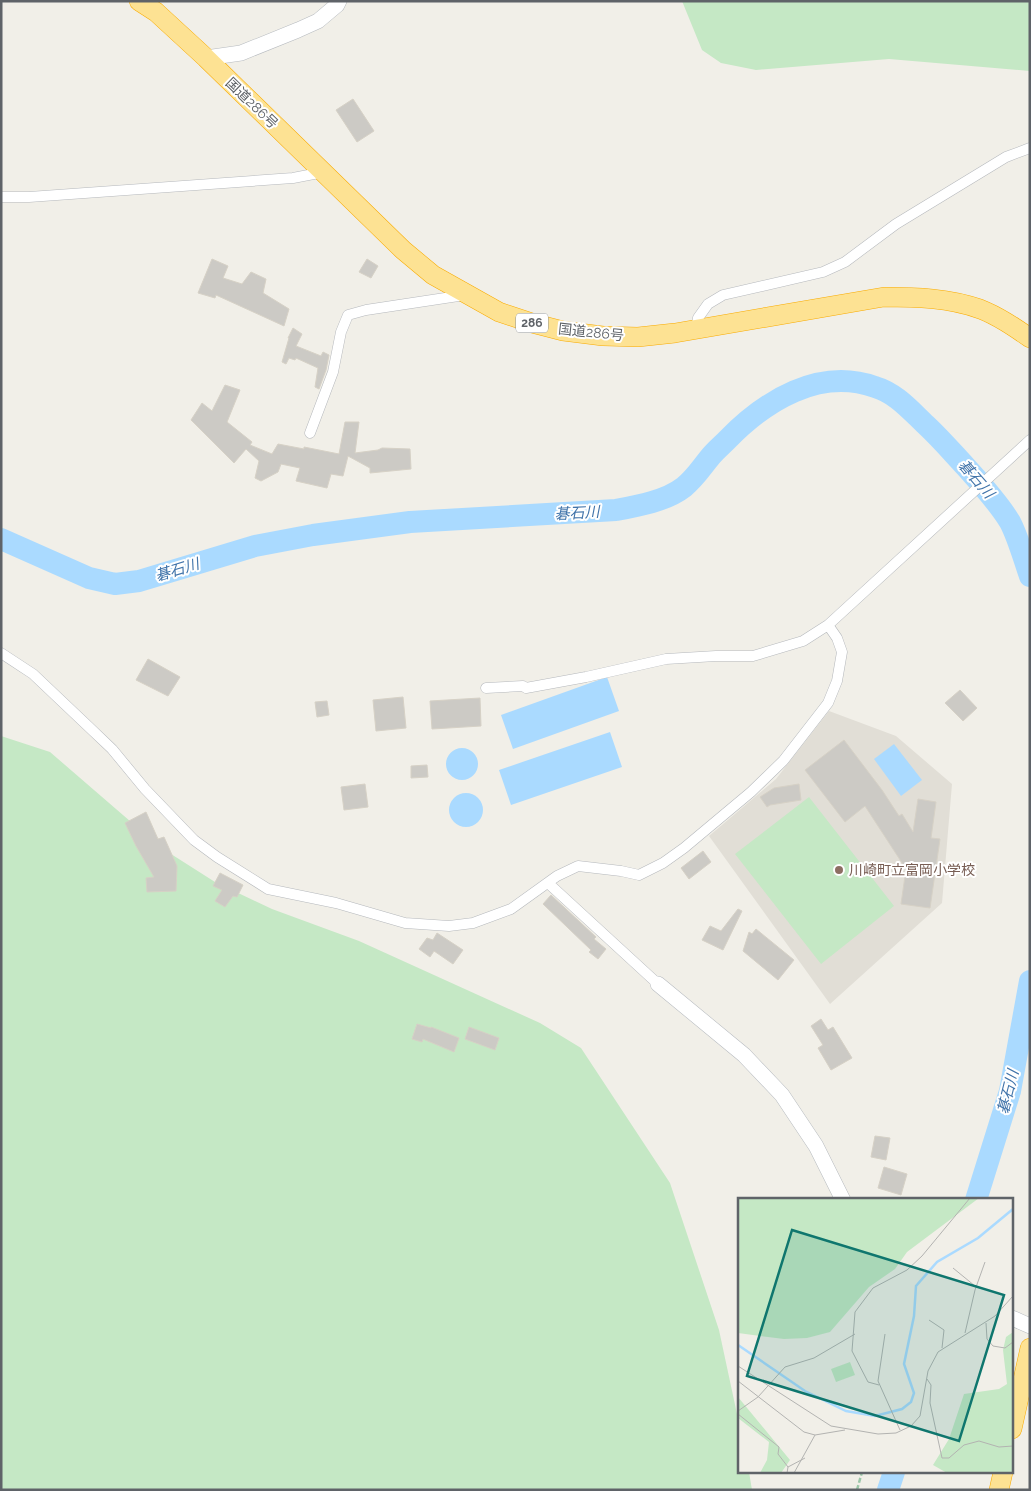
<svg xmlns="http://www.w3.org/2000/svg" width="1031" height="1491" viewBox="0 0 1031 1491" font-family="Raleway,'Noto Sans JP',sans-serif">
<rect width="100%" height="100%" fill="#f1efe8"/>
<!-- education -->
<path fill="#e1ded6" d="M829,711L896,736L952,784L942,903L830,1004L709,836L776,779Z"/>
<!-- green -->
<path fill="#c5e8c5" d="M682,1H1030V71L889,59L756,70L721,63L702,50Z
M1,736L50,752L160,847L215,882L272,909L359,941L540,1023L581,1048L670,1183L719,1330L740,1428V1472H749L752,1490H1Z
M809,797L894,906L821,964L735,854Z"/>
<!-- water -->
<path fill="#aadaff" d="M607,677L619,711L513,749L501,715Z
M610,732L622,767L511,805L499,770Z
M894,744L922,780L901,796L874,759Z
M446 764a16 16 0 1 1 32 0a16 16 0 1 1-32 0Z
M449 810a17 17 0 1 1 34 0a17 17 0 1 1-34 0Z"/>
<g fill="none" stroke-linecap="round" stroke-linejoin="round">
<!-- river -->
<path stroke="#aadaff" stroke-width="22" d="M1,539L89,578L115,584L139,581L255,546L313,535L410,522L616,510C638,506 666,501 684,487C696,477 701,468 711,456C716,450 722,445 727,440C765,401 819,367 875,387C896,393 911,411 926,425C940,438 952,452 965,466C981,484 998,502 1010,522C1018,537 1024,559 1030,576
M976,1200L1010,1091L1030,981
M888,1490L894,1472"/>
</g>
<!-- building -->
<path fill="#cccac5" stroke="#d6d1c6" d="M353,99L374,131L357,142L336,110Z
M212,259L228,266L223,278L242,284L251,272L266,279L263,293L289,309L284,326L216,295L215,298L198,293Z
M367,259L378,266L371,278L359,272Z
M293,328L302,334L296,346L321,356L323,352L329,355L326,370L319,389L315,387L318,368L296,358L295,360L289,358L286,364L282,362L289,338H288Z
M225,385L240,390L227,422L252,442L250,445L272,454L278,444L304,449V447L339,454L345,422H359L355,453L378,450L382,448L410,449L411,469L370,473V468L348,456L343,476L331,474L327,488L296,481L300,468L281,464L278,472L261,481L255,478L259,461L246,449L234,463L191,420L202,403L212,411Z
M148,659L180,677L168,696L136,680Z
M960,690L977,708L963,721L945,703Z
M403,697L406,728L376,731L373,700Z
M480,698L481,726L432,729L430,701Z
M327,701L329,715L317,717L315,702Z
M844,740L882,790L899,816L902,814L913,832L918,799L936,802L931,838L940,839L930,908L901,904L906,869L865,806L845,822L805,770Z
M427,765L428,777L411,778V766Z
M365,784L368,807L344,810L341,787Z
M799,784L801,800L770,805L767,807L760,797L774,788Z
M146,812L158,839L164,837L177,866L176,891L147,892L146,878L154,877L136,846L125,823Z
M703,851L711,862L689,879L681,868Z
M220,873L243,885L237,897L233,896L225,907L215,901L222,890L213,886Z
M551,895L596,937L594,939L606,949L598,959L589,952L591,950L543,904Z
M738,909L742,911L723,950L702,940L710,926L721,931Z
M756,929L794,960L778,980L743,951L749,932L752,934Z
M437,933L463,950L453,964L434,951L430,957L419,949L427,938L433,940Z
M821,1019L828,1030L833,1027L852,1058L831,1070L818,1048L823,1045L811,1026Z
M417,1024L431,1028V1027L459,1038L454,1052L423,1039L422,1042L412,1039Z
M469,1027L499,1038L495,1050L465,1039Z
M875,1136L890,1138L886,1160L871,1157Z
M884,1167L907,1174L901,1195L878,1188Z"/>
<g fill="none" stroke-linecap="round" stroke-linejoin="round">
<!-- street casing -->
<g stroke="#b5b8bc" stroke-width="11">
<path id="street" d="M1,197H29L293,178L324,172
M696,329L698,318L708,304L723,295L823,272L845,262L896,224L1006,157L1030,148
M310,433L333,372L341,332L348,315L366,310L465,295
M1,653L33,674L91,729L112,749L145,789L194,840L217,857L268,889L336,903L405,923L449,926L473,923L511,909L557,876L578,866L621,871L639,875L663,863L684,848L751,792L783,761L828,703L837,681L842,652L837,638L828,625
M486,688L523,686L526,688L586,677L666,659L716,656H753L803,641L828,625L1030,440
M548,883L658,984"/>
</g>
<!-- secondary casing -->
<g stroke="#b6babf" stroke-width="16">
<path id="secondary" d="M206,58L241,53L298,30L318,21L337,5L339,1
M658,984L744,1055L782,1095L816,1146L843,1200
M1012,1318L1030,1326"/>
</g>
<!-- highway casing -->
<g stroke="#f9ab00" stroke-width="20">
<path id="highway" d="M139,1L156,12L206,58L403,250L433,275L499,312L532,323L563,331L603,336L638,337L675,333L884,297C916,297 949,298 980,309C998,316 1014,327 1030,338
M1012,1429L1030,1348
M999,1490L1003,1472"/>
</g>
<!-- path -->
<path stroke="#9cc7a9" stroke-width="2.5" stroke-dasharray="5 2.5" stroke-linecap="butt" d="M857,1490L862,1472"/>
<!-- street -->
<use href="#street" stroke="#fff" stroke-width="10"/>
<!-- secondary -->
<use href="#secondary" stroke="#fff" stroke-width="15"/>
<!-- highway -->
<use href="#highway" stroke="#fde293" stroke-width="19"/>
</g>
<!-- markers -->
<circle fill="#8d6e63" stroke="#fff" stroke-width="2" cx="839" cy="870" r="5"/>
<g text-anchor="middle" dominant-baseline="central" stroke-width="4" stroke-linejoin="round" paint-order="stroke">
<!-- shield labels -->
<rect fill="#fff" stroke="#8f9295" stroke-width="1" x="516" y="313.5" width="32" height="19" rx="4"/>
<g font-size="12" font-weight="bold" fill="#5f6368">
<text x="532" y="323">286</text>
</g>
<!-- street labels -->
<g font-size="14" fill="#5f6368" stroke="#fff">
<text transform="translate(252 103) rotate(44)">国道286号</text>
<text transform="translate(591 332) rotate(6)">国道286号</text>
</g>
<!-- education labels -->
<g font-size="14" fill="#785e54" stroke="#fff" text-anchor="start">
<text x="849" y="870">川崎町立富岡小学校</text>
</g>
<!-- water labels -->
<g font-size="15" font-style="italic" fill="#4174aa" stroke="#fff">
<text transform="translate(976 479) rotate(49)">碁石川</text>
<text transform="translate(577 513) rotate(-3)">碁石川</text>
<text transform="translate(177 570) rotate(-17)">碁石川</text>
<text transform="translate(1008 1092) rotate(-76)">碁石川</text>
</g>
</g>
<!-- overview -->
<g transform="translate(738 1198)">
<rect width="275" height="275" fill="#f1efe8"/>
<path d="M0,0H241L169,54L157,71L131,89L92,134L69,140L46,141L0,135ZM275,134V275H209L195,267L211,241L226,196L261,191L269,186L265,152L268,139ZM112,164L117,177L98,184L93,171ZM0,199L52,262L43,275H22L29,262L31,244L0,220Z" fill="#c5e8c5"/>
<path fill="none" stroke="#aadaff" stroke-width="2.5" d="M0,147L67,193L108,213L137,218L164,211L173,204L176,195L166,166L176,118L178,88L199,64L240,40L275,11"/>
<path fill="none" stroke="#b3b3b1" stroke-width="1" d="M215,70L237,88M191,122L206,132L204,150M248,125L249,141L255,148L267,150L275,144M227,135L237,92L247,64M147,136L140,183L162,232M0,168L93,228L140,236L158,235L173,228L182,218L190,173L200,154L257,118L275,98M189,181L193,187L192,205L204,260H211L226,247L241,243L261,249L275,248M0,183L66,234L77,237M141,187L130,184L114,153L117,114L135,90L169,72L184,58L232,0M0,213L20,199L47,169L76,160L117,136M0,216L41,249L40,256L50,269M49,275L50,269L67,260M56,275L77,237L107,232"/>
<path fill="#0f766e" fill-opacity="0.15" stroke="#0f766e" stroke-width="2.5" d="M54,32L266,97L221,243L9,178Z"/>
<rect width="275" height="275" fill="none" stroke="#5f6368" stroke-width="2.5"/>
</g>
<!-- border -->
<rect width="1031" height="1491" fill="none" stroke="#5f6368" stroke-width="5"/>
</svg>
